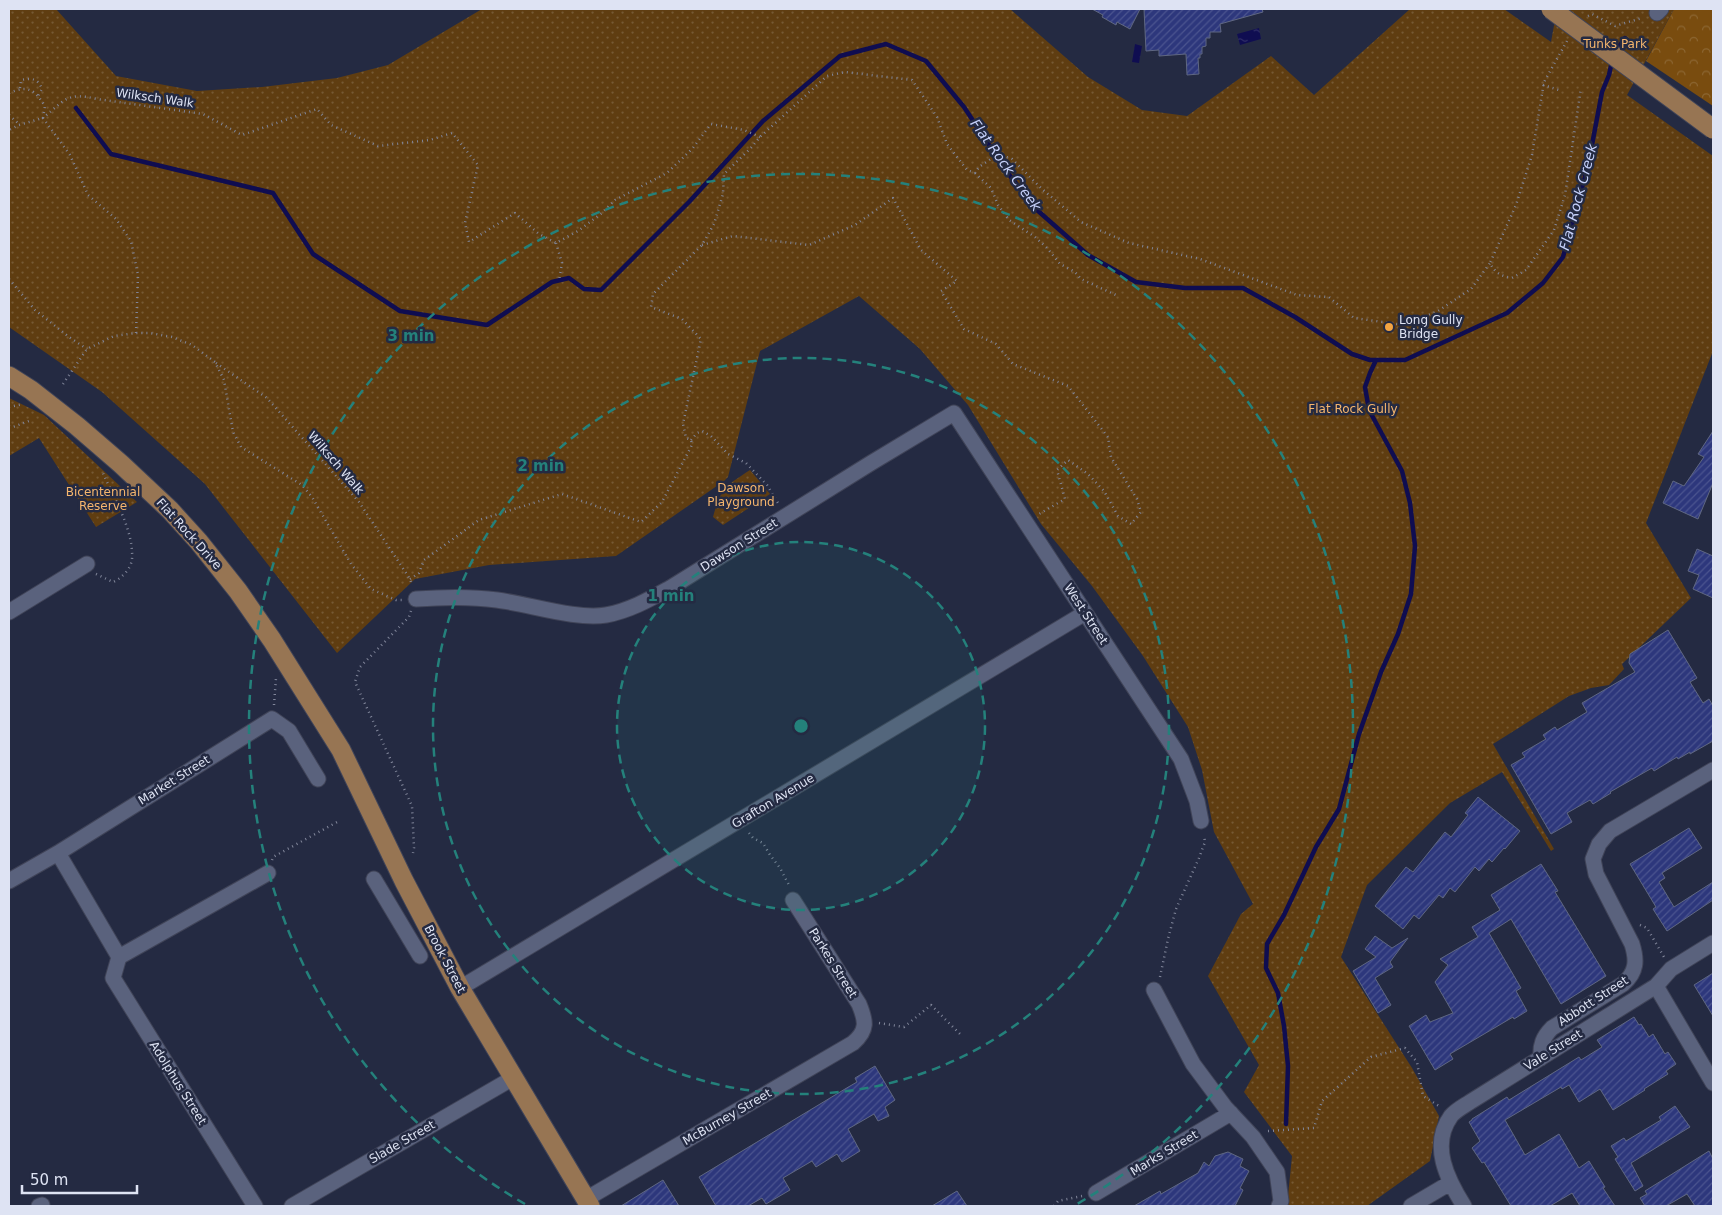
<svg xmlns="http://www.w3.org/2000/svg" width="1722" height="1215" viewBox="0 0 1722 1215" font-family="'DejaVu Sans',sans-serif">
<defs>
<pattern id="forest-crowns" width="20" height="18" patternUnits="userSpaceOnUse" patternTransform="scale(1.25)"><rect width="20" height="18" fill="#794c0f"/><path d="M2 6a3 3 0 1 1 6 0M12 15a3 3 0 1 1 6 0" fill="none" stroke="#8c6632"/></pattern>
<pattern id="park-dots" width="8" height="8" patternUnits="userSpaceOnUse" patternTransform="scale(1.25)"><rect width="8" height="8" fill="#5f3d11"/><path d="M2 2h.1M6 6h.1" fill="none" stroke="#765934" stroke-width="1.8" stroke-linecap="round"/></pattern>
<pattern id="water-ripples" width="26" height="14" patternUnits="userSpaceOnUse" patternTransform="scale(1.25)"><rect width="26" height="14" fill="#0f0d51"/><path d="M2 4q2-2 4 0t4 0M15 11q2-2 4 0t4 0" fill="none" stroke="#32306a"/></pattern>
<pattern id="building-hatch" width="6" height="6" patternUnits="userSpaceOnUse" patternTransform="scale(1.25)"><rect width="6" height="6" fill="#2d377c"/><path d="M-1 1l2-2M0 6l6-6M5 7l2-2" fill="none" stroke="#4b548f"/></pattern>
</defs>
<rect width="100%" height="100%" fill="#242a42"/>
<!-- forest -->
<path fill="url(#forest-crowns)" d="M1674,9H1713V106L1646,61Z"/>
<!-- park -->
<path fill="url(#park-dots)" d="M9,9H56L116,76L197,91L262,87L337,78L388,65L482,9H1010L1088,77L1142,110L1187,116L1271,56L1314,95L1410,9H1504L1551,42L1557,9H1674L1627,95L1713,156V351L1646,523L1691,598L1622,664L1624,669L1609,685L1591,688L1569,696L1493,744L1554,849L1551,851L1502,772L1450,803L1367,885L1341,957L1412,1068L1439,1116L1430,1161L1367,1206H1287L1292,1156L1244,1092L1259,1065L1208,976L1241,914L1253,904L1214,832L1202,770L1188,727L1143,656L1092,586L1041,524L968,405L920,349L859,296L760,351L728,477L724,481L616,556L489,565L415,579L337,653L205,484L102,392L9,327Z
M9,398L44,415L137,502L96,527L39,438L9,456Z
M750,470L770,494L723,525L713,517C721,487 726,486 750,470Z"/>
<!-- water -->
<path fill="url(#water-ripples)" d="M1259,28L1261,39L1240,45L1237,34Z
M1135,44L1142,46L1139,63L1132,62Z"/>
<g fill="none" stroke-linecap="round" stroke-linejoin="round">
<!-- stream -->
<path stroke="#0f0d51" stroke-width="4.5" d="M1616,51L1625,38
M76,108L111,154L273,193L313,254L400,311L487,325L552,282L569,278L584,289L601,290L689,202L763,121L840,56L886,44L926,61L964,107L1007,172L1037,210L1088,255L1136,282L1185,288H1243L1295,317L1352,354L1370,360H1405L1507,313L1543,283L1563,257L1588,166L1602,92L1609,75L1612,61
M1286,1124L1288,1066L1284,1026L1278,993L1266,968L1267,944L1284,915L1316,847L1339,809L1359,734L1381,672L1398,634L1411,594L1415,546L1410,503L1402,471L1369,410L1365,387L1370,373L1376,360"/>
</g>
<!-- building -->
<path fill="url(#building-hatch)" stroke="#5f6782" d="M1092,9H1140L1130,29L1117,22L1116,25L1102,17L1103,15Z
M1144,9H1262L1263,12L1220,24L1221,32H1210V38H1206V46L1202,47V54H1200V58H1198L1199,74L1187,75L1186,54L1159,56V50L1146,51Z
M1713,431V483L1698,519L1663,503L1673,481L1684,486L1704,457L1698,454Z
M1697,549L1713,556V598L1693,589L1699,575L1688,571Z
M1668,630L1697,678L1690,682L1703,703L1709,699L1713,706V741L1690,754V752L1678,759L1677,757L1654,771L1652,768L1610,792L1611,793L1593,804L1590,800L1567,813L1572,822L1551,834L1511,765L1525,757L1522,753L1546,739L1543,735L1555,727L1557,730L1587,712L1582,703L1635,672L1629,663L1630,654Z
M1478,797L1520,831L1505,849L1504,848L1492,862L1489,859L1479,871L1475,867L1455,892L1450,888L1443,898L1439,895L1419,919L1414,915L1403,929L1375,906L1406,867L1413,872L1445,832L1451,837L1468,815L1465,813Z
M1689,828L1702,848L1662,873L1665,878L1659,882L1674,907L1713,882V900L1667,931L1653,909L1656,907L1630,864Z
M1541,864L1558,891L1555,892L1606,976L1561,1004L1511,919L1489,933L1521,988L1516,991L1527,1011L1514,1019L1513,1017L1450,1054L1453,1059L1435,1070L1409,1026L1426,1015L1430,1022L1453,1013L1435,982L1448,965L1440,959L1478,937L1472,927L1500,910L1491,895Z
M1375,936L1392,948L1408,938L1390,962L1393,967L1375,978L1391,1005L1378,1013L1353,971L1376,957L1365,949Z
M1713,973V1016L1694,985Z
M1634,1017L1639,1025L1641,1024L1649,1037L1653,1034L1665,1054L1668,1052L1676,1064L1666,1071L1668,1074L1644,1089L1645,1090L1613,1110L1600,1089L1579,1102L1569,1085L1562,1089L1561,1087L1505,1120L1525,1155L1559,1134L1579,1168L1589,1161L1605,1187L1603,1188L1615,1206H1580L1572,1193L1550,1206H1511L1484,1162L1482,1163L1472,1148L1480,1141L1469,1122L1472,1120V1119L1507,1097L1509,1100L1579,1057L1581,1060L1602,1047L1597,1040Z
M875,1066L895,1100L885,1107L889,1116L878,1121L874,1114L848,1129L860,1151L842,1162L837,1154L816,1167L812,1161L783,1178L790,1190L766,1204L762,1198L748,1206H716L699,1177L845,1089L857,1082L855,1078Z
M1675,1106L1690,1127L1631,1163L1643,1186L1635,1191L1615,1159L1618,1157L1611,1146L1624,1138L1626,1141L1661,1120L1659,1117Z
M1709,1151L1713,1159V1206H1695L1687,1194L1666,1206H1645L1640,1198L1647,1194L1645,1191Z
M1228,1152L1243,1159L1240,1166L1249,1171L1240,1188L1243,1190L1235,1206H1134L1160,1191L1161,1194L1198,1173L1204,1162L1209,1166L1215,1156Z
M663,1180L679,1206H621Z
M957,1191L967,1206H932Z"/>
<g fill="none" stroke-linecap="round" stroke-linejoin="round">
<!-- minor casing -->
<g stroke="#404458" stroke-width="17">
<path id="minor" d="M1657,13L1661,9
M416,599C443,597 469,596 497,600C529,604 576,620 606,615C629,611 650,599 670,588L871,463L954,413L1181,759L1197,801L1201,821
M9,612L87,564
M58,853L119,957
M374,879L420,956
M9,881L58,853L272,719L289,731L318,779
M1656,986L1713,1083
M460,988L1085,613
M1154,990L1193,1064L1225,1107L1253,1137L1277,1172L1281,1201L1279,1206
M1541,1058C1540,1045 1543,1037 1552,1028L1623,984C1637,972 1637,960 1632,944L1596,874L1593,859L1599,844L1610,831L1713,770
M1096,1193L1231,1113
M586,1199L853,1043C868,1030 866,1021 859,1004L793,900
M39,1206L42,1205
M255,1206L113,978L119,957L268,873
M292,1206L513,1078
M1411,1206L1450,1183
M1464,1206C1447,1179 1430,1145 1451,1116C1456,1110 1464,1106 1470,1102L1656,986L1671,969L1713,943"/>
</g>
<!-- major casing -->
<g stroke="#404458" stroke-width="21">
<path id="major" d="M9,376L31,390L77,426L121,464L170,510L199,542L238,591L272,640L341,750L404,881L460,988L590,1206"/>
</g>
<!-- path -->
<path stroke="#81869a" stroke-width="2.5" stroke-dasharray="1 4" stroke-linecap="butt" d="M1591,9L1592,14
M1588,16L1592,14L1615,26L1642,18
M1567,41L1544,82L1532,155L1516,205L1490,263C1495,273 1501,276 1512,278L1526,270L1554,230L1565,195L1581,88
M1543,85L1562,91
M20,88L21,80C31,78 38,78 42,89L38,96
M9,93C28,85 34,89 45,106L43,118L19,125L9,130
M9,115L19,124
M975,173L991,188L998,205L1009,220L1035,237L1047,248L1060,264L1075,272L1081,279L1116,295
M556,243L562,263L559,281
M702,245L733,236L809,245L855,225L893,198L921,250L957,281L941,291L964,329L996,344L1013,364L1068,386L1108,437L1111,457L1137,499L1141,512L1131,524L1118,516L1104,491L1088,474L1068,460L1057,470L1065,499L1039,514
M9,279L35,310L69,337L87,349
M136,333L138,275L131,241L116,219L88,195L70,155L43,118C66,99 67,92 97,99L203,114L242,135L317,109L331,125L378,146L430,140L452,133L478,165L465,223L469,242L515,213L539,234L556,243L578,231L602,213L615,200L667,173L693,148L711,124L744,130L760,137
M216,363L267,398L359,502L410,579L412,585
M63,384L87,349L114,336L136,333H150L172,337L192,345L215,362L224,380L233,432L241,447L302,485L312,497L351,564L371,589L396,600H402
M9,407L23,404
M9,426L13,427L29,421
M691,440L697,433L702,431L711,436L728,454L746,463L767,485L778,503
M96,574L113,582C122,578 131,569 132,559C134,531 114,498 103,473
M410,579L419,573L424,560L479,520L562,494L641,522L662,502L692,445L691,440L686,438L683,424L701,339L682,319L651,307L653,294L702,245L714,224L723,194L724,174L750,149L760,137L827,76L845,72L912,80L937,117L947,144L967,170L975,173L979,167L998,154L1012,159L1042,189L1081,222L1129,243L1200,259L1297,295L1329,297L1354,318L1404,325L1438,311L1471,289L1490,263
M411,611L409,617L360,667L355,682L412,806L414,848L413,853
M274,705L276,678
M749,833L753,838L763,843L770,855L780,868L790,887
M272,860L273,857L339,821
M1640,925L1647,928L1664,957
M1160,977L1168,939L1176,909L1199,858L1205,842L1204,835
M879,1023L904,1027L931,1005L962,1036
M1268,1131L1314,1128L1322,1101L1371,1057L1405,1048L1417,1062L1423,1096L1439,1106
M1054,1206L1058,1201L1082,1196"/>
<!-- minor -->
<use href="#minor" stroke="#5a627d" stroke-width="15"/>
<!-- major -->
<use href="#major" stroke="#977553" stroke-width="19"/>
<!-- major-bridge casing -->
<g stroke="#404458" stroke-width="21" stroke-linecap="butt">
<path id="major-bridge" d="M1551,9L1713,129"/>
</g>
<!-- major-bridge -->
<use href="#major-bridge" stroke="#977553" stroke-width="19"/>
</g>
<!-- distance rings -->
<circle cx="801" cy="726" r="184" fill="#24817b" fill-opacity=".12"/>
<g fill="none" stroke="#24817b" stroke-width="2.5" stroke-dasharray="9 6">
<circle cx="801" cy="726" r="184"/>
<circle cx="801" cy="726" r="368"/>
<path d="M525 1204A552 552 0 1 1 1077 1204"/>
</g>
<!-- markers -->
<circle fill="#f3a442" stroke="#242a42" stroke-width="2" cx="1389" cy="327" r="5"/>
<g text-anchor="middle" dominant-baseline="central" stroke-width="5" stroke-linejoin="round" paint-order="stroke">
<!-- park labels -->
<g font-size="12" fill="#f6b66d" stroke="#242a42">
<text x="1615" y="44">Tunks Park</text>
<text x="1353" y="409">Flat Rock Gully</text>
<text x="741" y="488">Dawson<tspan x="741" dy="14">Playground</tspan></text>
<text x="103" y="492">Bicentennial<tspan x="103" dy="14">Reserve</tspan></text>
</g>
<!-- street labels -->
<g font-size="12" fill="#dee3f3" stroke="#242a42">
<text transform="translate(155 98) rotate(8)">Wilksch Walk</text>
<text transform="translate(336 463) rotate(49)">Wilksch Walk</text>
<text transform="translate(189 534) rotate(48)">Flat Rock Drive</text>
<text transform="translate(739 545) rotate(-32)">Dawson Street</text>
<text transform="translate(1086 614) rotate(57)">West Street</text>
<text transform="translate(174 780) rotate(-32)">Market Street</text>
<text transform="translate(773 801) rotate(-31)">Grafton Avenue</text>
<text transform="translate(445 959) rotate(62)">Brook Street</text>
<text transform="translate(833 963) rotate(58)">Parkes Street</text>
<text transform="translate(1593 1001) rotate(-33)">Abbott Street</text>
<text transform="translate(1553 1050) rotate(-32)">Vale Street</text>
<text transform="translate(178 1083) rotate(58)">Adolphus Street</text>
<text transform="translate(727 1117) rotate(-30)">McBurney Street</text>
<text transform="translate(402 1142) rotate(-30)">Slade Street</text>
<text transform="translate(1164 1153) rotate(-31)">Marks Street</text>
</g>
<!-- poi labels -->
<g font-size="12" fill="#dee3f3" stroke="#242a42" text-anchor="start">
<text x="1399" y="320">Long Gully<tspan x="1399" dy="14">Bridge</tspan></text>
</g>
<!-- water labels -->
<g font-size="14" font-style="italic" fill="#c5d0f9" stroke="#242a42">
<text transform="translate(1006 165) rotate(54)">Flat Rock Creek</text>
<text transform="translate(1578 197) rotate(-75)">Flat Rock Creek</text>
</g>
</g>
<circle cx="801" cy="726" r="8" fill="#24817b" stroke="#242a42" stroke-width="2.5"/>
<g font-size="15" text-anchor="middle" font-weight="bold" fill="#24817b" stroke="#242a42" stroke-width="5" stroke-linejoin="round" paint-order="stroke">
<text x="411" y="341">3 min</text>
<text x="541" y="471">2 min</text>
<text x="671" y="601">1 min</text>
</g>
<!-- border -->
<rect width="1722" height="1215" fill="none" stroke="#dee3f3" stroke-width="20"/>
<!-- scale -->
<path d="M22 1185v8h115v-8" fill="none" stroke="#dee3f3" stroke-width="2.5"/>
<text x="30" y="1185" font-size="15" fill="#dee3f3" stroke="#242a42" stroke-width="4" paint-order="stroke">50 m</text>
</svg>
